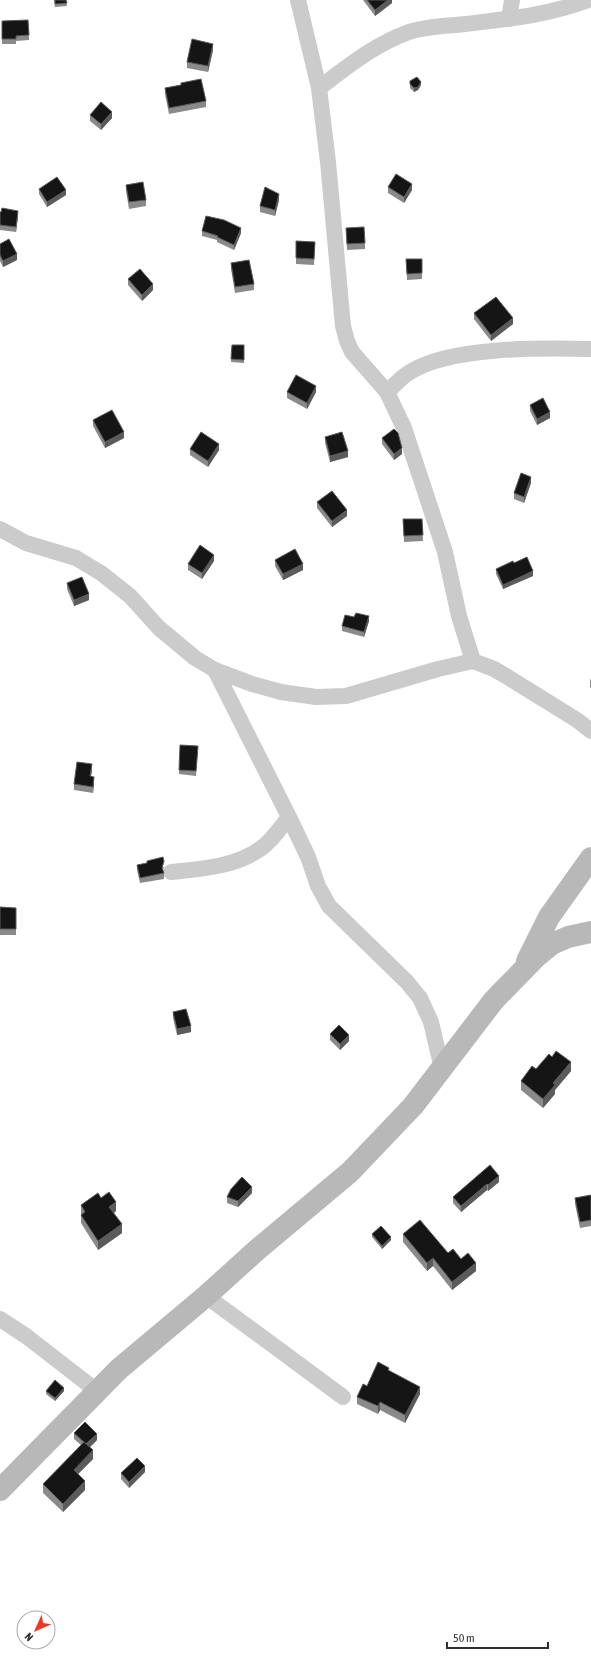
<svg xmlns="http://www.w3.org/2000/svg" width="591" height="1666" viewBox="0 0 591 1666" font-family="'Asap Condensed',sans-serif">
<rect width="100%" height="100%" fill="#fff"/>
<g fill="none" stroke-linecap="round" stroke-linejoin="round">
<!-- street -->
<path stroke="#cbcbcb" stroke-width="16" d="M298,0L319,88L328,162L343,326L347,341L352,352L387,392L404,428L445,552L459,616L473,661
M509,19L512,0
M319,88C347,67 375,44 409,32C427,26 447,26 466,24C507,19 549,15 588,0
M387,392C394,386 401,377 410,372C451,346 543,348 591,349
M0,529L26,543L76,558L101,573L130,596L159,628L195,658L215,670L252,684L281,692L316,697L346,696L438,669L473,661L494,669L506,676L577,720L591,731
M215,670L289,817L308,857L318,886L329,906L407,982L420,998L431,1022L442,1069
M171,872C200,869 235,867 260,849C272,841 280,828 289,817
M206,1296L270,1343L343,1397
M0,1319L26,1336L97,1391"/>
<!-- secondary -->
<path stroke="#b8b8b8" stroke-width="22" d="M527,961L549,917L591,858
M0,1490L119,1369L206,1296L258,1249L350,1172L413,1106L494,1000L536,957L552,944L568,937L591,932"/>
</g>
<!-- wall -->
<path fill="#8a8a8a" d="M54,0H66L67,6L55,7Z
M363,0H392V3L375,16Z
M2,21L29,35V40L16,41V44H2Z
M213,50L208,72L187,68V62Z
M181,83L206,101V107L169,114L165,94V88L181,85Z
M410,84L421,85L418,90L414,92L410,88Z
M90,115L112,118L101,130L90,121Z
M126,185L146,200V206L129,209L126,191Z
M388,187L412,190L404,203L388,193Z
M39,189L66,195L47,207L39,194Z
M279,200L275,216L260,212V206Z
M0,212L18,216L16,232L0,230Z
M346,228L365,243V249L347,250Z
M202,231L241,233L234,250L217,242V240L202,236Z
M296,241L315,242L314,265L296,264Z
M0,244L17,260L3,267L0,261Z
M406,259H422V279L407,280Z
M231,263L254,284V290L235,293L231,269Z
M128,279L153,290L142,301L128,285Z
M474,313L513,324L491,341L474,319Z
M232,345H244V363L231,362Z
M287,392H316L307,409L287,398Z
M530,405L550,418L537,425L530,411Z
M93,420L124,438L105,448L93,426Z
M325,437L348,457L330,462L325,443Z
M382,438L402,454L394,460L382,444Z
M190,449L219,450L208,467L190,455Z
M531,483L524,503L514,499V493Z
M317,502L347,516L332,527L317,508Z
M403,519H422L423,541L404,542Z
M275,560L303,570L283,580L275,566Z
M214,561L202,579L188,570V564Z
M514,563L533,576L503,589L496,574V569Z
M67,583L89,600L74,606L67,589Z
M369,621L364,637L342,631V626Z
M591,678V688L590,687V681Z
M198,750L196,776L179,774V770Z
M92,770L91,776L94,783L93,793L74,790V784Z
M137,865L164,867L163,870L164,873V879L140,883L137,870Z
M0,907L16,908V935H0Z
M173,1012L191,1032L177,1035L173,1018Z
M330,1034L349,1041L340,1050L330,1040Z
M536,1069L571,1071L555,1090V1094L543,1108L521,1090V1081Z
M490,1165L499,1182L488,1191L487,1190L461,1212L453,1203V1197Z
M252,1193L238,1207L227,1203V1197Z
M591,1195V1226L580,1228L575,1204V1198Z
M101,1198L116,1211L114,1213L122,1233L98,1250L81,1223V1205Z
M372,1234L391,1240L382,1249L372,1237Z
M403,1234L448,1253L461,1259L476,1271L452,1290L433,1266L427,1271L403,1242Z
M389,1371L420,1394L405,1423L380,1410L378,1414L357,1404V1397L367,1386Z
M46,1391H64L55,1401L46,1394Z
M74,1433L97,1440L90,1447L93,1459L78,1474L85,1490L63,1512L43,1493V1484L81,1445L74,1439Z
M145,1472L129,1488L121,1479V1473Z"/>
<!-- shaded-wall -->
<path fill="#5b5b5b" d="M388,0H392V3L375,16V10Z
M213,44V50L208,72V66Z
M421,82V85L418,90L414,92V88Z
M112,112V118L101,130V124Z
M412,184V190L404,203V197Z
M66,190V195L47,207V202Z
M279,194V200L275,216V210Z
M18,211V216L16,232V227Z
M241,228V233L234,250V245Z
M17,254V260L3,267V261Z
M153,284V290L142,301V295Z
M513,318V324L491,341V335Z
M316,386V392L307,409V403Z
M550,412V418L537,425V419Z
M124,432V438L105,448V442Z
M219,444V450L208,467V461Z
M402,448V454L394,460V454Z
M348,451V457L330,462V456Z
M531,477V483L524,503V497Z
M347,510V516L332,527V521Z
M214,555V561L202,579V573Z
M303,564V570L283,580V574Z
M533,571V576L503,589V585Z
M89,594V600L74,606V600Z
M369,616V621L364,637V632Z
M92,764V770L90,782V776Z
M94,777V783L93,793V787Z
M191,1026V1032L177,1035V1029Z
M349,1035V1041L340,1050V1044Z
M571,1062V1071L555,1090V1094L543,1108V1099L553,1083Z
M499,1176V1182L488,1191V1185Z
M487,1184V1190L461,1212V1206Z
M252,1187V1193L238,1207V1201Z
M116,1202V1211L109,1216V1207Z
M122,1224V1233L98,1250V1241Z
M391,1237V1240L382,1249V1246Z
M433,1258V1266L427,1271V1263Z
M476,1263V1271L452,1290V1282Z
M420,1387V1394L405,1423V1415Z
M64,1388V1391L55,1401V1398Z
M380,1402V1410L378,1414V1406Z
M97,1434V1440L86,1451V1445Z
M93,1450V1459L74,1478V1470Z
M145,1466V1472L129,1488V1482Z
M85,1481V1490L63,1512V1504Z"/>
<!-- building -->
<path fill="#151515" stroke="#5b5b5b" d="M55,0H66L67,3L55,4Z
M367,0H388L375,10Z
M28,20L29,35L16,36V39H2V21Z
M192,39L213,44L208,66L187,62Z
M417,77L421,82L418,87L414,88L410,84V81Z
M201,79L206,101L169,108L165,88L181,85V83Z
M101,102L112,112L101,124L90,115Z
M396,174L412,184L404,197L388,187Z
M57,177L66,190L47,202L39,189Z
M143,182L146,200L129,202L126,185Z
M265,187L279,194L275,210L260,206Z
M2,208L18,211L16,227L0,225V212H1Z
M206,216L224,220L241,228L234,245L217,237L218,236L202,231Z
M364,227L365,243L347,244L346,228Z
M9,239L17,254L3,261L0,255V244Z
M296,241L315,242L314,259L296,258Z
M406,259H422V273L407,274Z
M249,260L254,284L235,287L231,263Z
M140,269L153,284L142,295L128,279Z
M496,297L513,318L491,335L474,313Z
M232,345H244V360L231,359Z
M296,375L316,386L307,403L287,392Z
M543,398L550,412L537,419L530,405Z
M112,410L124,432L105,442L93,420Z
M394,429L398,433L402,448L394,454L382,438Z
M201,432L219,444L208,461L190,449Z
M342,432L348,451L330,456L325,437Z
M521,473L531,477L524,497L514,493Z
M332,491L347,510L332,521L317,502Z
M403,519H422L423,535L404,536Z
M200,545L214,555L202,573L188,564Z
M295,549L303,564L283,574L275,560Z
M527,557L533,571L503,585L496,569L513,561L514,563Z
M82,577L89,594L74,600L67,583Z
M356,613L369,616L364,632L342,626L345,615L354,617Z
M180,745L198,746L196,771L179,770Z
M77,762L92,764L90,776L94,777L93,787L74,784Z
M163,857L164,861L162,868L164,873L140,878L137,865L147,863V861Z
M0,907L16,908V929H0Z
M186,1009L191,1026L177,1029L173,1012Z
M339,1025L349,1035L340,1044L330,1034Z
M556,1051L571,1062L553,1083L555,1085L543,1099L521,1081L532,1066L536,1069L549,1054L552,1057Z
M490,1165L499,1176L488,1185L487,1184L461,1206L453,1197Z
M242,1177L252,1187L238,1201L227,1197L231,1189Z
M109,1192L116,1202L109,1207L122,1224L98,1241L81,1215L85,1212L81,1205L98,1193L101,1198Z
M591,1195V1220L580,1222L575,1198Z
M420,1220L448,1253L453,1249L461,1259L468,1253L476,1263L452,1282L433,1258L427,1263L403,1234Z
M381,1226L391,1237L382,1246L372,1234Z
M378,1362L389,1368L388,1370L420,1387L405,1415L380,1402L378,1406L357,1397L363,1384L367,1386Z
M55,1380L64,1388L55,1398L46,1391Z
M85,1422L97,1434L86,1444L74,1433Z
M84,1442L93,1450L74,1470L85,1481L63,1504L43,1484Z
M137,1458L145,1466L129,1482L121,1473Z"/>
<!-- north arrow -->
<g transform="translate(36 1630) rotate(225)"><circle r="19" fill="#ffffff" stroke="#ababab"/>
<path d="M0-3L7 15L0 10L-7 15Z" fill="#f23624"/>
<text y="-6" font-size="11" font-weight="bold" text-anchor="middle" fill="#2e2e2e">N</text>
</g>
<!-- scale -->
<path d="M447 1642v6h101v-6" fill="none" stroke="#2e2e2e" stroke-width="2"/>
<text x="453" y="1642" font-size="12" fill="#2e2e2e" stroke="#ffffff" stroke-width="3" paint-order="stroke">50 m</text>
</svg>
